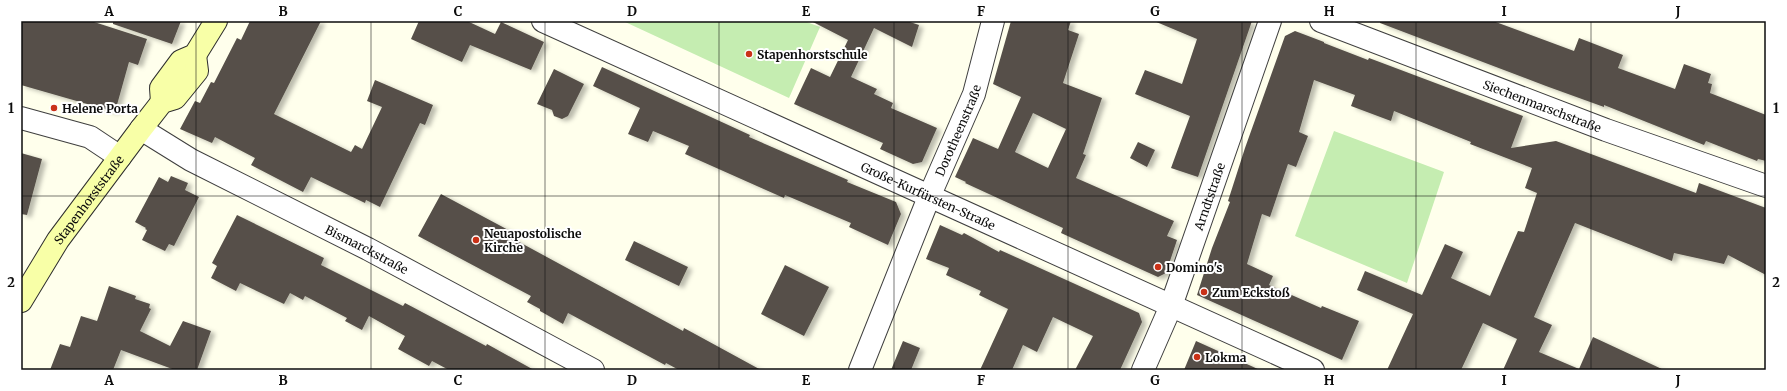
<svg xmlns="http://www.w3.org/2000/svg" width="1787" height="391" viewBox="0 0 1787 391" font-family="Merriweather,serif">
<defs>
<filter id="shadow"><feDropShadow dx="4.5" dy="2.5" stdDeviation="2" flood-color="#0004"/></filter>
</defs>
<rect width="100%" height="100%" fill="#ffffec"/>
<!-- green -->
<path fill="#c5edb1" d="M623,21H804L820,27L789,98Z
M1334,131L1444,172L1407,283L1295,236Z"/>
<!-- building -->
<path fill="#565048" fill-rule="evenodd" filter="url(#shadow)" d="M21,21H91L147,39L138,65L129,62L115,112L21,85Z
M113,21H181L172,44L113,24Z
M250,21H321L274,114L351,152L355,145L362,149L382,107L367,101L375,80L433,105L425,125L420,123L380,207L366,200L365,203L311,177L303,192L251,165L255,158L215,137L212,143L180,129L195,101L200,103L211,82L214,83L237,38L241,40Z
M419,21H467L495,34L501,22L544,42L531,70L470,45L462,62L411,39Z
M811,21H907L919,25L912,47L874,28L851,77L877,89L874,94L893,103L891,108L937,128L922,162L913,164L880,149L883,143L794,104L811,68L830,77L848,40Z
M1011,21H1071L1068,30L1079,34L1063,83L1102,98L1083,154L1086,155L1076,178L1174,221L1167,236L1177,240L1166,273L1158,277L1127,263L1061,233L1063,228L965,183L966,182L955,177L973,138L998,149L1021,97L993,84ZM1033,113L1066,129L1048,168L1015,152Z
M1154,21H1252L1198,177L1171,168L1190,116L1135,94L1145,70L1182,84L1197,39Z
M1380,21H1493L1574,51L1579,38L1623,55L1618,68L1675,89L1684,64L1711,74L1708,83L1712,84L1710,93L1766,115V161L1758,159L1757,161L1706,141L1704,145L1604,105V107L1546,86L1380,23Z
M1295,31L1324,42V43L1368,60L1369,58L1523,116L1511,148L1556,141L1696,193L1699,183L1766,208V275L1728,255L1724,264L1674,253L1672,261L1575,223L1534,317L1552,325L1539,352L1579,369L1593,337L1664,370H1503L1517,339L1483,323L1461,370H1387L1413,314L1357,290L1365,271L1422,295L1445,244L1463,252L1451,278L1490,296L1518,231L1524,232L1537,193L1525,188L1532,168L1470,144L1471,142L1394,111L1391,121L1351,106L1355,95L1314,80L1299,132L1308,136L1296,167L1288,164L1270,217L1262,214L1247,264L1273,276L1269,285L1321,308L1322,306L1359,321L1342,360L1197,295L1212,248L1230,202L1228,201L1245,148L1285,36Z
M602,67L750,135L749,137L848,180L847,182L896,202L901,214L888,245L849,227L851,223L785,195L784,198L685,154L689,146L653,131L648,142L628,134L640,108L593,86Z
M554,69L584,84L568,116L562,119L554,116L552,110L537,104Z
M1138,142L1155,150L1147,167L1130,158Z
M21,153L42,159L27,215L21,214Z
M171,176L188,183L185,190L199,197L174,246L169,244L165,251L142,240L147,230L145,229L146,228L135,222L159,177L168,182Z
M441,194L512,232L510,237L683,331L684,328L761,370H679L666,363L665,365L568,313L563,324L540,311V309L527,302L531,296L418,236Z
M237,215L324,258L321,265L403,306L405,303L486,346L487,344L534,370H449L432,361L429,366L398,349L405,336L369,316L362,330L345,321L347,318L305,296L303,300L290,293L284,304L240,283L236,291L211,278L217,266L212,263Z
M940,225L962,235L964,233L999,252L1000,250L1139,313L1142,322L1120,370H1075L1093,336L1053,317L1037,352L1023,345L1012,370H980L1008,309L979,295L981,291L946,275L949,268L926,259Z
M634,241L688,267L679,286L625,260Z
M785,265L829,287L804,336L761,314Z
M109,286L136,296L135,299L150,304L149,308L151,309L140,331L170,346L183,321L211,331L197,370H175L121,350L113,370H50L60,344L70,347L81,316L97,321Z
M903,341L920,348L911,370H891Z
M1196,341L1260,370H1184Z"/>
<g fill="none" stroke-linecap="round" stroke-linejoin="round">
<!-- minor casing -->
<g stroke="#3f3f3f" stroke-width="24">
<g id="minor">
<path id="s1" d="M543,21L1313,370"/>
<path id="s2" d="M1321,21L1606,130L1766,186"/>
<path d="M21,118L90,137L120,157"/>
<path id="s3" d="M141,129L191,160L368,249L593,370"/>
<path id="s4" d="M860,370L929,197L974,94L993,21"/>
<path id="s5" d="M1143,370L1171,306L1270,21"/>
</g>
</g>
<!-- secondary casing -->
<g stroke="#2e2e2e" stroke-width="24">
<g id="secondary">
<path d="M162,102L161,88L181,61L195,55L216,21"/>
<path id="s6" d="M21,301L58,240L141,129L162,102L175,98L197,71L195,55"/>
</g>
</g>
<!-- minor -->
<use href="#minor" stroke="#fff" stroke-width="22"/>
<!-- secondary -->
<use href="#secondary" stroke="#f8ffa7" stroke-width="22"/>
</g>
<!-- grid -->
<path fill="none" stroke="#0c0c0c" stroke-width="1" stroke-opacity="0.55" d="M196,21V370M371,21V370M545,21V370M719,21V370M894,21V370M1068,21V370M1242,21V370M1416,21V370M1591,21V370M21,196H1766"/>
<!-- markers -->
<g fill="#ca3117" stroke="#fff" stroke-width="1.5">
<circle cx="749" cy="54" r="4"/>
<circle cx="54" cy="108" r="4"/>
<circle cx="476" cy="240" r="4"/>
<circle cx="1158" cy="267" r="4"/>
<circle cx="1204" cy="292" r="4"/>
<circle cx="1197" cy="357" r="4"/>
</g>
<g text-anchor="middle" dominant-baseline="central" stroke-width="4" stroke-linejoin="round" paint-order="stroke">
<!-- poi labels -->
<g font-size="12" font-weight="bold" fill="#0c0c0c" stroke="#fff" text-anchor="start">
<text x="757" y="54">Stapenhorstschule</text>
<text x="62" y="108">Helene Porta</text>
<text x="484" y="233">Neuapostolische<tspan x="484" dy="14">Kirche</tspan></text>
<text x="1166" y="267">Domino's</text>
<text x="1212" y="292">Zum Eckstoß</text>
<text x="1205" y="357">Lokma</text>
</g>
<!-- street labels -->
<g font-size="12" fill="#0c0c0c" stroke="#fff">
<text stroke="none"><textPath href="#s2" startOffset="237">Siechenmarschstraße</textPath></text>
<text stroke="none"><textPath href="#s4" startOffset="259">Dorotheenstraße</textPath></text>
<text stroke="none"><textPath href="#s1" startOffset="423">Große-Kurfürsten-Straße</textPath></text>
<text stroke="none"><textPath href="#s5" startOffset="186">Arndtstraße</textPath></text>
<text stroke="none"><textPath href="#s6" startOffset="122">Stapenhorststraße</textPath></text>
<text stroke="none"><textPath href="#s3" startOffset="256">Bismarckstraße</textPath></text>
</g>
</g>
<!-- border -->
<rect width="1787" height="391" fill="none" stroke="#ffffff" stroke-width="44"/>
<rect x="22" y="22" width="1743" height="347" fill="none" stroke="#0c0c0c" stroke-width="1.5"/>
<g font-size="13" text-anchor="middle" font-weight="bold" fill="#0c0c0c">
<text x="109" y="16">A</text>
<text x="283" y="16">B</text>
<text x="458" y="16">C</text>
<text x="632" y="16">D</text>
<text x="806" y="16">E</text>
<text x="981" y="16">F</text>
<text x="1155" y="16">G</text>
<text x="1329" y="16">H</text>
<text x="1504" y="16">I</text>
<text x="1678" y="16">J</text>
<text x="11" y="113">1</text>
<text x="1776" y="113">1</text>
<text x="11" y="287">2</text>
<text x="1776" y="287">2</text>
<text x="109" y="385">A</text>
<text x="283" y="385">B</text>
<text x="458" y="385">C</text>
<text x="632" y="385">D</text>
<text x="806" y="385">E</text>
<text x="981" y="385">F</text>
<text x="1155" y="385">G</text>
<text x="1329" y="385">H</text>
<text x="1504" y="385">I</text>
<text x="1678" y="385">J</text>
</g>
</svg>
